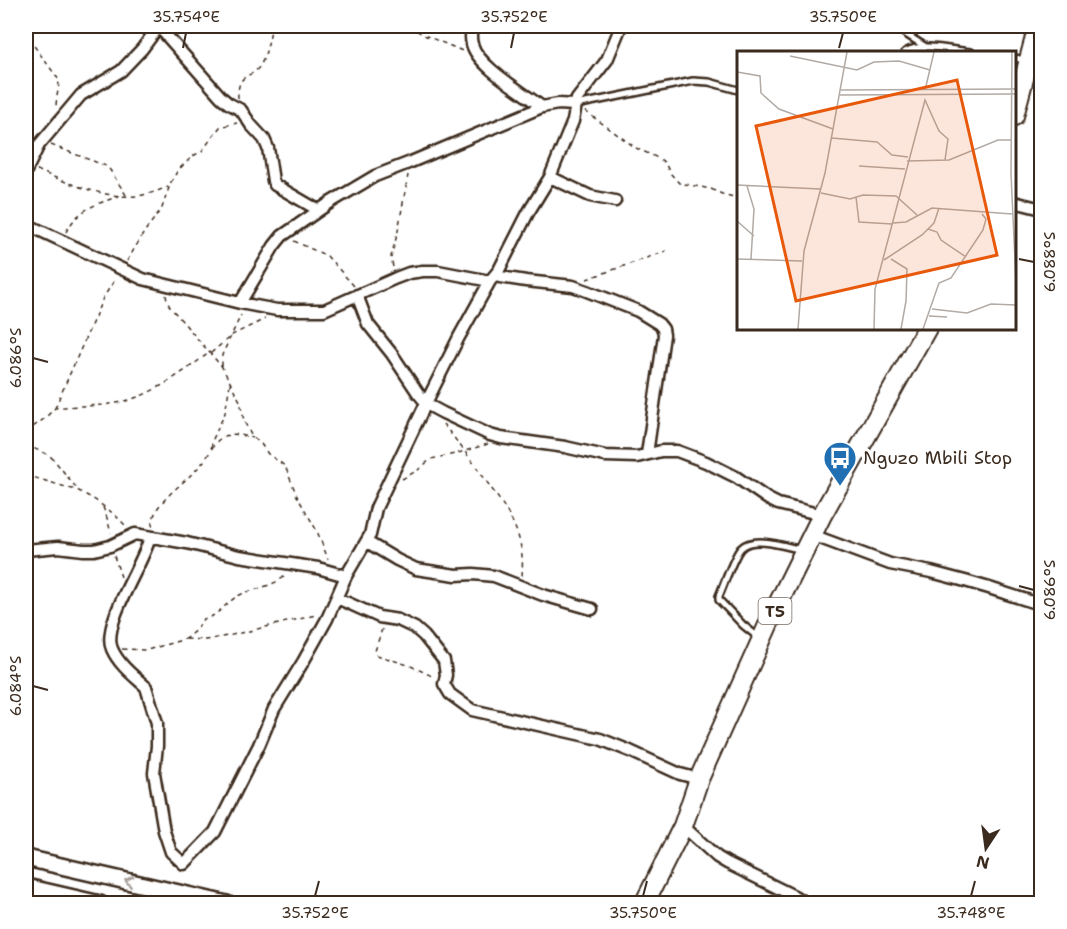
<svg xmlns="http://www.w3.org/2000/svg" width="1067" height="929" viewBox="0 0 1067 929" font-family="'Shantell Sans',sans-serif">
<rect width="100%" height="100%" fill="#fff"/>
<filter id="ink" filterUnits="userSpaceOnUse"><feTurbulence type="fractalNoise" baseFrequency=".0167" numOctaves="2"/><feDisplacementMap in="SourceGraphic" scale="12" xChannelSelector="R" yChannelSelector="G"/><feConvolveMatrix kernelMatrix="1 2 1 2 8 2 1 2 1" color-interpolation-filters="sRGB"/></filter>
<g filter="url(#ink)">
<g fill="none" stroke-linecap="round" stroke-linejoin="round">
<!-- service casing -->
<g stroke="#3b2a1e" stroke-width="10">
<path id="service" d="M893,26L926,47
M905,52C923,42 950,50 971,52
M1014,58L1026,60
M576,105L693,81L709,82L738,90
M758,637L743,625L719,600V596C724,585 734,555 741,548C754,535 787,547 802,550"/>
</g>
<!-- minor casing -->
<g stroke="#3b2a1e" stroke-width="15">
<path id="minor" d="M158,26L221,97L228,103L241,110L251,125L264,139L268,148L273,181L275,185L318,210
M472,26C471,32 470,38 472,44C478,67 523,92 542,107
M26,171L39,145L81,95L121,71L142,49L159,26
M550,177L590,196L615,201
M1014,202L1042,209
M26,224L143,279L240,303L277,310H324L396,278L409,273L423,271H438L490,281
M494,276L526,281L573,286L587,291L638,311L659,324L663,329L664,335L647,454
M357,295L368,324L392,354L418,393L428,405L443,413L490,435L501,438L565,447L605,456L637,457L661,451H677L706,462L736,477L768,499L778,504L822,515
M240,303L274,246L282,236L331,202L375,176L411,162L542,107L558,104L575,105
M812,535L890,564L931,572L965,581L989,588L1042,605
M150,537C144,563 101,624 112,649C119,665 134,676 146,687L157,723V746L154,773L164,831L171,852L184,864L215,832L259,745L274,709L303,662L327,619L346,576L370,535L376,508L426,403L459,337L490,281L499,270L528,213L550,177L573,121L577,99L607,60L621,26
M367,542L397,560L416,569L456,575L473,574L494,576L543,595L592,609
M26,550L58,547L83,550H94L110,546L135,534L187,543L239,556L318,568L346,576
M337,598L379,617L398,620L415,628L424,636L444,661L446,675L444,684L450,694L472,710L600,739L630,751L680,774L699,779
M683,826L717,857L727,863L794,896L807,904"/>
</g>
<!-- secondary casing -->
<g stroke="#3b2a1e" stroke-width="20">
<path id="secondary" d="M26,858L227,904
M26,887L100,904"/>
</g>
<!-- trunk casing -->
<g stroke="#3b2a1e" stroke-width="22">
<path id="trunk" d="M1014,116L1038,26
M644,904L683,826L699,779L773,614L822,515L927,328"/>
</g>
<!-- path -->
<path stroke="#3b2a1e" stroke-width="1.5" stroke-dasharray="4.5 4.5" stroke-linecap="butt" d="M409,26L424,35L465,52
M26,30L32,43L59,80C59,88 56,98 56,108
M238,98C237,70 253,80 261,64C267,53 269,38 272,26
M585,111L636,148L660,159L665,163L670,173L679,183L711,189L722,194L738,198
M51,145L106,166L110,170L126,195
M37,170C64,182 106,199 136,196C147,195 157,191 168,187
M66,232C79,208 95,205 119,196
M294,241L327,256L354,286
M127,261L145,231L162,208L171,182L178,170L193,156L202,151L220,127L237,123
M393,267L391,257L398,231L408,175
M587,279L666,251
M166,295L167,301L170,307L222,367L240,401L244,421L251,435L261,444L268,454L285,466L297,496L317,531L328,559
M211,353L232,335L265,319
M222,366V355L241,315
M55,408L103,298L116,278
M443,424C459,444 475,464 489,485C511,516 525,536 522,576
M26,432L44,419L55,408C75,405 96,407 116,403C151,397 180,374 209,353
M26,445L49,455L55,461L78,490
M211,448L213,439L225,413L230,384
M26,475L79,491L95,500L114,514L127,527
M402,479L418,470L431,459L455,454L488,444
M103,507L107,518L111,533
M152,526C153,518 155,511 160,505C173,489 191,477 204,461C211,452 214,440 225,436C234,432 244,436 253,438
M114,556L121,577
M382,629L375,651L377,655L411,666L434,677
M186,639L205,640L228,636L316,615
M122,649L147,650L185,639L197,629L203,619C219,617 227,600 242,594C257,588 274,586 286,575"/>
<!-- service -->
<use href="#service" stroke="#fff" stroke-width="5"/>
<!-- minor -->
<use href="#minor" stroke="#fff" stroke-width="10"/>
<!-- secondary -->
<use href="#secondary" stroke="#fff" stroke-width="15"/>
<!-- trunk -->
<use href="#trunk" stroke="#fff" stroke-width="18"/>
</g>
<!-- one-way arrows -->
<defs><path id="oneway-chevron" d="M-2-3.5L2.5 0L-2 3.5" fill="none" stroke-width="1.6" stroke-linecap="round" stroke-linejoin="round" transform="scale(1.5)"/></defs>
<use stroke="#a79f9a" href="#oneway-chevron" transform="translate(129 881) rotate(-167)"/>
</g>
<!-- ticks -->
<path fill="none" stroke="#3b2a1e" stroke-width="2" d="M183,48L186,33M511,48L514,33M839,48L843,33M1019,259L1034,262M33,358L48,362M1019,586L1034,590M33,686L48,690M315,896L319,881M643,896L647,881M971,896L975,881"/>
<!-- icons -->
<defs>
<g id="bus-pin" transform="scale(1.725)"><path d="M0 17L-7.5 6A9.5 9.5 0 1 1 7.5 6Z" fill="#1f6fb2" stroke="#fff"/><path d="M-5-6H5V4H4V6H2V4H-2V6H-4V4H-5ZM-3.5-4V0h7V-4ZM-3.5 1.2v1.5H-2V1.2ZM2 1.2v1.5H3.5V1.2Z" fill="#fff"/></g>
</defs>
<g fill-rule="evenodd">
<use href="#bus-pin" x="840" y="458"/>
</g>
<g text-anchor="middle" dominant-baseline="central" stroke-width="6" stroke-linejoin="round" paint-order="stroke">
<!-- shield labels -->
<rect fill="#fff" stroke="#766a62" stroke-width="1.5" x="758.5" y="598" width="33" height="26" rx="4.5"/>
<g font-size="16" font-weight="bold" fill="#3b2a1e">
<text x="775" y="611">T5</text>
</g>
<!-- poi labels -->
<g font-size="18" fill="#3b2a1e" stroke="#fff" text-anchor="start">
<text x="863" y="458">Nguzo Mbili Stop</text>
</g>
</g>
<!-- overview -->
<g transform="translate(737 51)">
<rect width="279" height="279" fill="#fff"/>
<path fill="none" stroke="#b1aaa5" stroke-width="1.5" d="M275,1L274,123L279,231M53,5L120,19L137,11L162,10L193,19M0,21L23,25L24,42L42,58L96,78M189,35L197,1M104,39L279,38M103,44L279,43M95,87L140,91L155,104L171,106M170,110L212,109L261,89H274M122,115L168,118M0,134L83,138M10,135L17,158L14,208M84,142L113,148L126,144L159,145L180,164M119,146L122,171L155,173M0,170L17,185M156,172L169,171L195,157L275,163M191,178L200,181L204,189L229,206M0,208L65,210M154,208L170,218L169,251M147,209L185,184L197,172L202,157M195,258L230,262L254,253L279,254M192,265L210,266M61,278L67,200L88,122L110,1M137,278L138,238L188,49L202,80L211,88L208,109M164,278L169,250M186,278L202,232L214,227L246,179L249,168L245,163"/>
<path fill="#e8590c" fill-opacity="0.15" stroke="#e8590c" stroke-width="3" d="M220,29L260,204L59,250L19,75Z"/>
<rect width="279" height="279" fill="none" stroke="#3b2a1e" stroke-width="3"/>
</g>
<!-- margin -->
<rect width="1067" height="929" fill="none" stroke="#fff" stroke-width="66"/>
<!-- north arrow -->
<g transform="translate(986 848) rotate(193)" stroke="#ffffff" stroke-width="4.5" paint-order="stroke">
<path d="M0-4.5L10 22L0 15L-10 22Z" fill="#3b2a1e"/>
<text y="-9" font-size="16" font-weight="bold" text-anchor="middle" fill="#3b2a1e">N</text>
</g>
<rect x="33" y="33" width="1001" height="863" fill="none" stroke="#3b2a1e" stroke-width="2"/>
<g font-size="15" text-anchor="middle" fill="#3b2a1e">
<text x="186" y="22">35.754°E</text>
<text x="514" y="22">35.752°E</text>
<text x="843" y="22">35.750°E</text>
<text transform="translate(1050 262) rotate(-90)" y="5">6.088°S</text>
<text transform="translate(16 358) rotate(-90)" y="5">6.086°S</text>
<text transform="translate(1050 590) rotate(-90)" y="5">6.086°S</text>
<text transform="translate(16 686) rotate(-90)" y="5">6.084°S</text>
<text x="315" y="918">35.752°E</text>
<text x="643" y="918">35.750°E</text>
<text x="971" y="918">35.748°E</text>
</g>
</svg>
